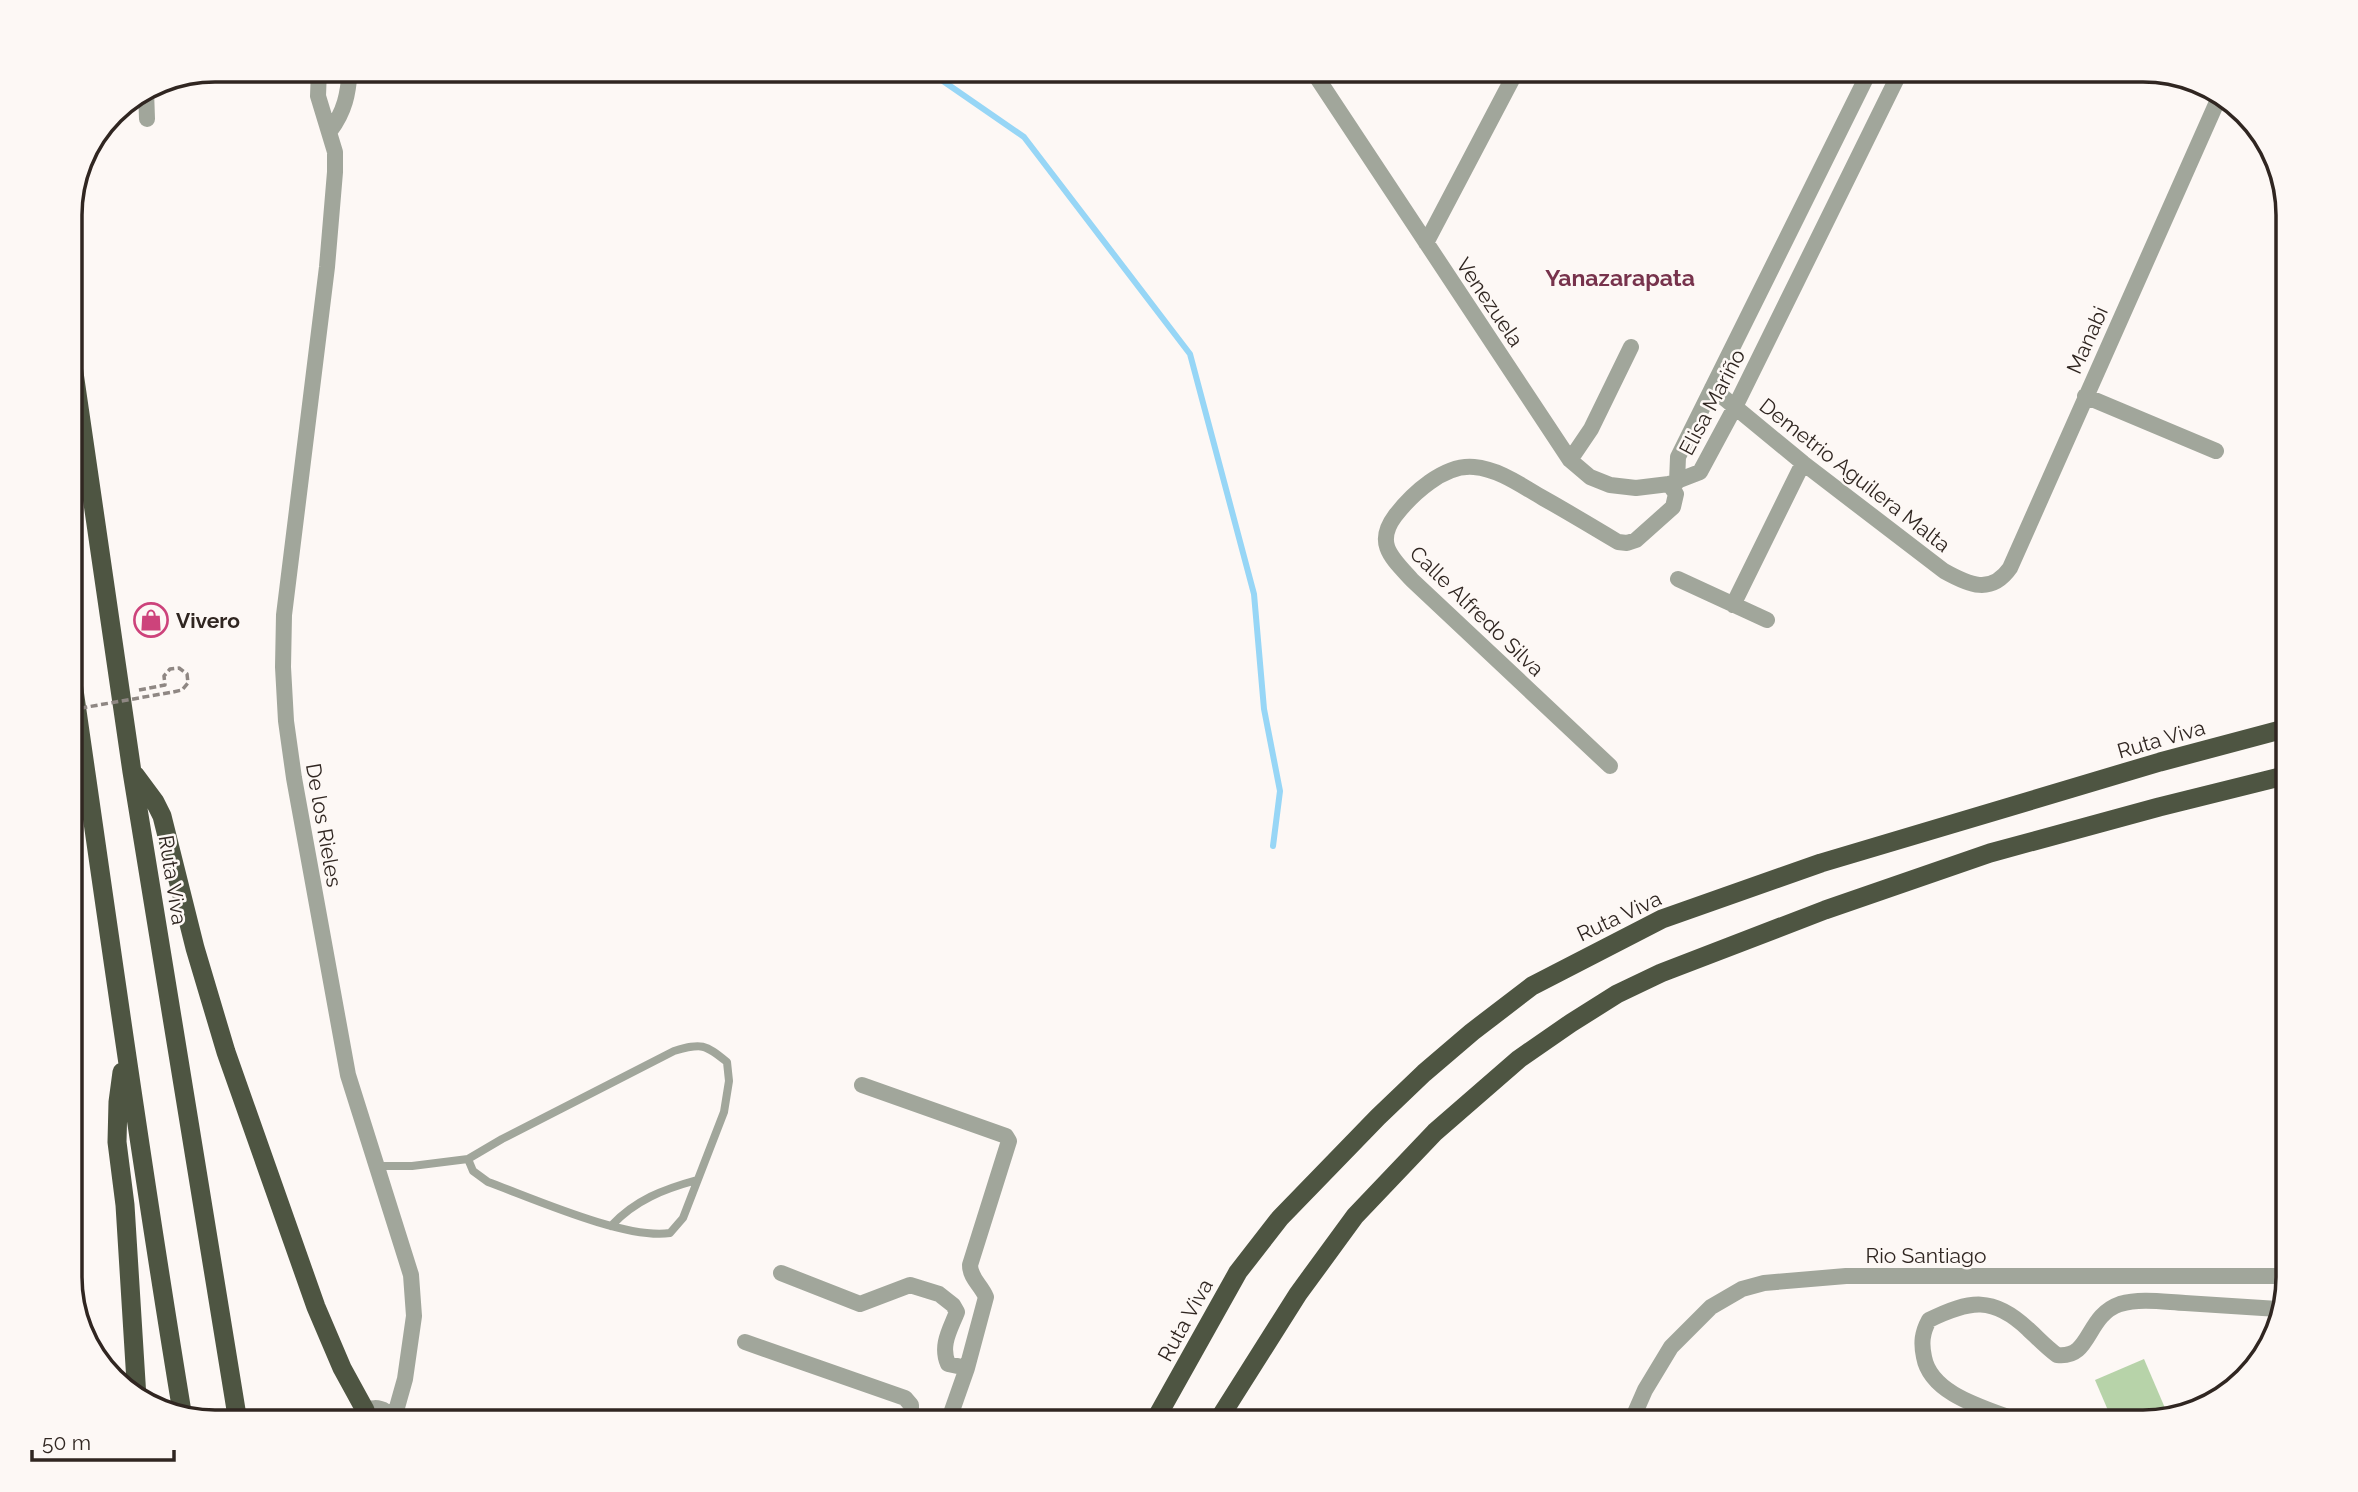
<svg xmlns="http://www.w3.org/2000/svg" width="2358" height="1492" viewBox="0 0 2358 1492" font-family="Raleway,sans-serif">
<rect width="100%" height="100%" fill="#fdf8f5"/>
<!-- green -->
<path fill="#b7d3a9" d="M2144,1359L2168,1415L2143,1422H2113L2095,1380Z"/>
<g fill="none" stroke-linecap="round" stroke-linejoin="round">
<!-- stream -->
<path stroke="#97d6f6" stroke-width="6" d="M927,70L1024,137L1190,354L1254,594L1264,709L1280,791L1273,846"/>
<!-- path -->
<path stroke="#8f8783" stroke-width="3.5" stroke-dasharray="7 3.5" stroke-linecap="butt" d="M139,690L165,685L164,676L170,669L179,668L187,674L188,683L182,690L173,692"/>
<!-- service -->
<path stroke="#a1a69b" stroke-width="8" d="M377,1166H412L468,1159L502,1139L674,1051C702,1043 705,1044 727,1062L729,1081L724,1112L683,1218L670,1233C626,1240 532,1198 488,1182L473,1171L468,1159
M611,1226C635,1200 664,1189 697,1180"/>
<!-- minor -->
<path stroke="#a1a69b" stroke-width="16" d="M319,70L318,96L335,152V172L327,267L284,615L283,667L286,721L294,778L348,1075L411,1275L414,1316L405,1379L394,1418
M1312,70L1570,460L1590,477L1610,485L1636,488L1669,484L1700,472L1735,407L1901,70
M146,90L147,119
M330,131C345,111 348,94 350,70
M1426,243L1517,70
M1712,388L1803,463L1944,571C1969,585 1991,595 2010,568L2221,93
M2085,396L2216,451
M1570,460L1591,429L1631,347
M1677,482L1678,457L1870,70
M1678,579L1767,620
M1733,605L1803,463
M1610,766L1412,580C1393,559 1374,544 1395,516C1412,494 1444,464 1474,467C1499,469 1522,486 1543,498C1568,512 1593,527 1618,542L1627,543L1636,540L1673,507L1676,494L1669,484
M862,1085L1006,1136L1009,1141L970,1265C970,1278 981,1285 986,1297L967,1368L948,1422
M781,1273L860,1304L910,1285L939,1294L953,1305L957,1312C950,1330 940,1345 948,1364L967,1368
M745,1342L905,1398L911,1405V1422
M354,1422C364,1404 385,1403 395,1422
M1631,1422L1645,1390L1671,1347L1711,1307L1742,1289L1764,1283L1846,1276H2288
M2021,1422C1989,1409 1931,1396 1924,1357C1921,1343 1922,1333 1929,1320C1970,1300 1993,1296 2028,1329C2038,1338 2046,1347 2057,1355C2092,1359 2085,1316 2120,1304C2141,1298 2164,1302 2185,1303C2216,1305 2247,1307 2278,1309"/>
<!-- trunk -->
<path stroke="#4e5542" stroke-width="19" d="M70,345L132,772L238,1422
M70,662C106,912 141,1163 182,1412
M135,775L155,802L162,816L195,948L226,1052L316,1307L342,1368L365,1410
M122,1072L118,1102L117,1142L125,1205L137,1398
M1154,1422L1238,1272L1280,1218L1378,1117L1424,1073L1472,1032L1532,986L1662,919L1821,863L2160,762L2288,728
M1217,1422L1298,1294L1355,1216L1435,1132L1519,1059L1571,1023L1617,994L1661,973L1825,910L1990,853L2159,807L2288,775"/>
<!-- path-bridge -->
<path stroke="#8f8783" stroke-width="3.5" stroke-dasharray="7 3.5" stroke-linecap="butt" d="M70,710L173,692"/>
</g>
<!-- icons -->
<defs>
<g id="shop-ring" transform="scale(1.75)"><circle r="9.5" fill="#fdf8f5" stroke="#cd437b" stroke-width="1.5"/><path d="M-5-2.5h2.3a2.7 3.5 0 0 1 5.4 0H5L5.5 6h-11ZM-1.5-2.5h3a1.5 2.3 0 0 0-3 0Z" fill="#cd437b"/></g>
</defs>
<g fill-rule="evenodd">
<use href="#shop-ring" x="151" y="620"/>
</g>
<g text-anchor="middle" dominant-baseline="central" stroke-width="5" stroke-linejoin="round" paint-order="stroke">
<!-- street labels -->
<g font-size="21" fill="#302621" stroke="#fdf8f5">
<text transform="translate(1490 302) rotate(56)">Venezuela</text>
<text transform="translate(2087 340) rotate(-66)">Manabi</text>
<text transform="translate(1712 402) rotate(-62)">Elisa Mariño</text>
<text transform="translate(1855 475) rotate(38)">Demetrio Aguilera Malta</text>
<text transform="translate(1477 611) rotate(44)">Calle Alfredo Silva</text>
<text transform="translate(2161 739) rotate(-16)">Ruta Viva</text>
<text transform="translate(324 825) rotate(80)">De los Rieles</text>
<text transform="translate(173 880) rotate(81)">Ruta Viva</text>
<text transform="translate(1619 916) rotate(-25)">Ruta Viva</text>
<text x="1926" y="1255">Rio Santiago</text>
<text transform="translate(1185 1320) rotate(-61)">Ruta Viva</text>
</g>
<!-- poi labels -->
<g font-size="21" font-weight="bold" fill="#302621" stroke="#fdf8f5" text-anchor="start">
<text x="176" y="620">Vivero</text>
</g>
<!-- neighbourhood labels -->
<g font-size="23" font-weight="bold" fill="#77334c" stroke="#fdf8f5">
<text x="1620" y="277">Yanazarapata</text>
</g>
</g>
<!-- crop -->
<path d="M0 0H2358V1492H0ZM215 82H2143A133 133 0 0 1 2276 215V1277A133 133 0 0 1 2143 1410H215A133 133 0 0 1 82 1277V215A133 133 0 0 1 215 82Z" fill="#fdf8f5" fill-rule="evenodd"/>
<path fill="none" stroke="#302621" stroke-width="3.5" d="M215 82H2143A133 133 0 0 1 2276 215V1277A133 133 0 0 1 2143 1410H215A133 133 0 0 1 82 1277V215A133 133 0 0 1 215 82Z"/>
<!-- scale -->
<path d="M32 1450v10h142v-10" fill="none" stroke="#302621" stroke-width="3.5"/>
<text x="42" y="1450" font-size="21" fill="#302621" stroke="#fdf8f5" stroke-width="5" paint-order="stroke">50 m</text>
</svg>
